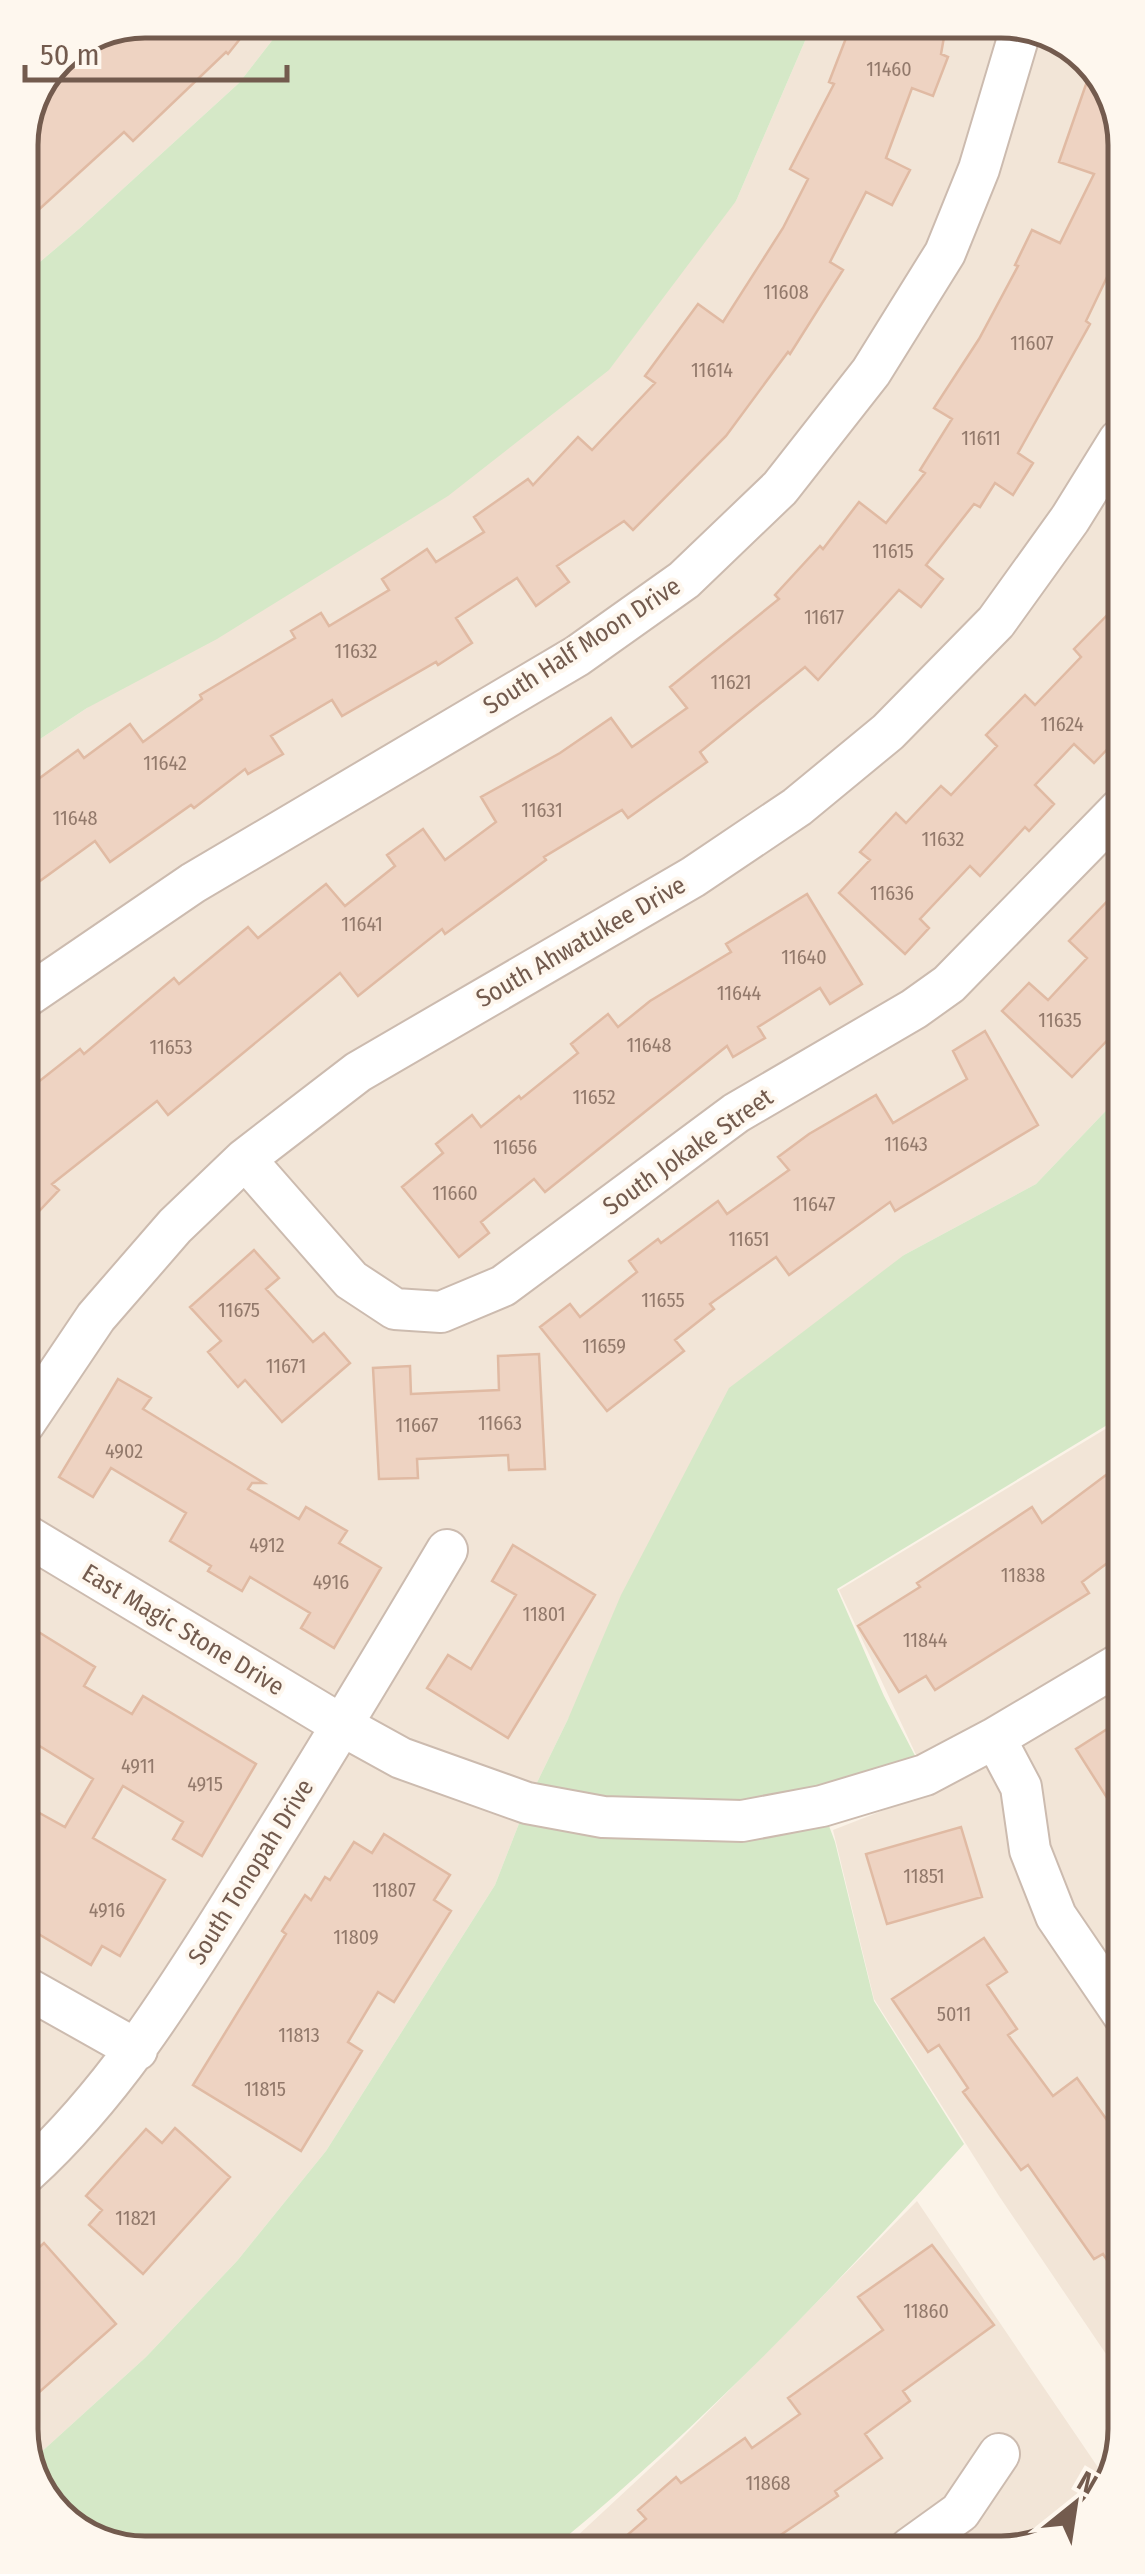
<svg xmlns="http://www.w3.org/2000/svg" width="1145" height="2574" viewBox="0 0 1145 2574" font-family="'Fira Sans Condensed',sans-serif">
<rect width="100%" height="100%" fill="#fbf3e8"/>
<!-- residential -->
<path fill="#f2e5d7" d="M145,20H288L239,83L80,228L21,278L20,137L57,56Z
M814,20H1009L1077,46L1118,104L1121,1095L1036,1184L904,1255L568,1719L527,1803L495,1885L326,2151L237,2261L146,2357L27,2465L22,751L87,708L736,201Z
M1122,1419L1125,2382L999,2196L874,1999L833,1830L933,1791L839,1590Z
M917,2201L1108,2482L1100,2505L1041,2547L561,2551L674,2446Z"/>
<!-- green -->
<path fill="#d5e8c7" d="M288,20H814L736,201L609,370L448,496L217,639L87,708L22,751L21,278L80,228L239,83Z
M1121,1095L1122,1416L837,1589L884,1696L925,1775L822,1807L835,1842L874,2001L964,2144C835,2287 699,2429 549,2551L136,2554L68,2528L27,2470V2465L146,2357L237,2261L326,2151L495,1885L527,1803L568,1719L621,1595L729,1388L904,1255L1036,1184Z"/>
<!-- building -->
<path fill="#eed3c2" stroke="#e0baa3" stroke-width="2.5" d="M144,20H255L228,54L226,52L133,141L124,132L34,214L20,199V137L37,101L67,73L63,68L89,43Z
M853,20H947L941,54L948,57L933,96L912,88L886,158L910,170L892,205L866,192L830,262L843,270L790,354L788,352L726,436L633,530L624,521L557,566L569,582L536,606L517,578L456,618L472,643L438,665L436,662L342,716L332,700L271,736L283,754L248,774L245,769L194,808L191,805L110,862L95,841L22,894V791L78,750L84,758L130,724L143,742L202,699L200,695L295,638L291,631L321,613L329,626L389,590L382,579L427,549L436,562L484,532L474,517L528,479L533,485L578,437L592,450L655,383L645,376L698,304L723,322L783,228L808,179L790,169L834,84L829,82Z
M1092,67L1118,104L1119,252L1086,321L1090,324L1018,453L1033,463L1013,495L995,483L980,507L974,504L926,565L943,579L921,607L899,590L818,680L805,667L700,752L707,762L628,818L622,810L544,857L546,860L445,934L442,929L358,996L340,973L168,1115L157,1101L52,1184L59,1190L23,1228V1094L80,1049L84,1054L174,978L179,984L248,927L258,938L326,884L345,906L395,866L387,855L423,829L445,860L496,822L481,797L560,753L611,718L632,747L687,708L670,687L779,599L775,595L820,546L823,549L859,502L886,523L925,473L920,470L952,419L934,408L979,339L1018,266L1015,265L1032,230L1060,243L1094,174L1059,162Z
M1120,602V736L1094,763L1074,744L1035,785L1054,804L1029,831L1025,827L980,876L970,866L920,919L929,928L905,954L839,893L870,860L860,852L896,813L906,823L941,786L951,795L997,746L986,735L1025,695L1035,705L1081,657L1074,649Z
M1120,888L1121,1026L1072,1077L1002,1011L1029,983L1048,1000L1087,958L1069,941Z
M807,894L862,984L830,1004L820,988L758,1027L765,1038L733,1057L727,1046L545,1192L534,1179L481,1222L489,1233L459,1257L402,1187L443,1153L436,1144L472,1115L481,1127L519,1096L521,1099L578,1053L571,1044L608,1014L618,1027L650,1001L731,952L726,944Z
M985,1031L1038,1125L895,1211L890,1202L789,1275L776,1257L710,1304L714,1309L675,1340L684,1351L607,1411L540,1327L570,1304L580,1317L637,1272L629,1261L658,1239L661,1243L718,1201L727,1214L789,1170L778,1157L809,1134L876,1095L893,1123L967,1079L953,1051Z
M254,1250L279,1278L266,1289L313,1342L324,1333L350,1363L282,1422L245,1380L238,1387L208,1352L221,1341L190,1307Z
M539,1354L545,1469L509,1470L508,1455L417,1459L418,1478L379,1479L373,1368L410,1366L411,1394L499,1390L498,1356Z
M118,1379L151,1398L143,1409L264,1483H252L248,1489L299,1519L306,1507L347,1531L339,1543L381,1568L334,1648L301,1628L310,1613L250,1577L242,1591L208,1571L211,1566L170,1541L186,1513L111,1468L93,1497L59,1477Z
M1122,1463V1552L1082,1582L1089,1593L935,1690L926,1676L899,1692L858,1626L920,1587L917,1583L1032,1507L1042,1523Z
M513,1545L595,1595L508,1738L427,1688L448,1655L471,1669L516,1595L492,1581Z
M24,1623L95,1667L84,1686L132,1714L143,1696L256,1764L202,1856L173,1839L183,1822L123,1786L93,1838L165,1880L120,1956L102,1946L91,1965L25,1926V1805L65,1827L93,1779L25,1737Z
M1123,1719V1823L1076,1749Z
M961,1827L982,1897L887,1924L866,1854Z
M384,1834L450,1875L434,1900L451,1911L394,2002L378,1992L348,2042L362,2051L301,2151L193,2085L286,1934L282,1931L305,1895L311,1900L325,1877L330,1880L354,1842L372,1853Z
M984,1938L1007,1972L987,1985L1017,2029L1008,2035L1053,2096L1077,2078L1124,2144L1125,2287L1103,2254L1094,2259L1028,2165L1021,2170L963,2092L968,2088L939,2045L928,2052L892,1999Z
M175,2128L230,2177L143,2274L89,2225L102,2210L86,2196L146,2129L162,2143Z
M44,2243L116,2324L27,2403L26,2259Z
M932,2245L994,2325L903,2391L910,2401L865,2434L882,2458L835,2491L838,2496L760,2549L610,2550L646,2519L638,2510L676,2477L681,2483L745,2438L752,2448L800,2414L788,2398L883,2330L858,2297Z"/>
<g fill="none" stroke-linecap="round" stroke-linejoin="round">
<!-- street casing -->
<g stroke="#ccbbaf" stroke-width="44">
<path id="street" d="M23,999L193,883L577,656L684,580L780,488L871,372L945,253L979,169L1022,25
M245,1159L351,1280L395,1309L441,1312L503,1286L736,1113L914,1009L949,984L1120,809
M24,1424L96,1317L175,1226L245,1159L358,1072L693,877L797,807L888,732L996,622L1070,519L1119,440
M24,1534L343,1726L401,1758L527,1803L603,1817L742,1821L822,1806L925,1775L995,1738L1123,1662
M995,1738L1021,1787L1030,1850L1056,1916L1124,2016
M25,1987L137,2050
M26,2173C117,2090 180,1985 245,1882C314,1772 381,1661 447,1550
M910,2548L960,2512L999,2454"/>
</g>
<!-- street -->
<use href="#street" stroke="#fff" stroke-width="40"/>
</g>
<g text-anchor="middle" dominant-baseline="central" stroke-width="8" stroke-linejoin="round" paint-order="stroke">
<!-- number labels -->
<g font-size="20" fill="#92796b">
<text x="889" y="69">11460</text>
<text x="786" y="292">11608</text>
<text x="1032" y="343">11607</text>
<text x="712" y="370">11614</text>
<text x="981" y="438">11611</text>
<text x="893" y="551">11615</text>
<text x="824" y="617">11617</text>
<text x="356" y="651">11632</text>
<text x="731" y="682">11621</text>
<text x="1062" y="724">11624</text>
<text x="165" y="763">11642</text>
<text x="542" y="810">11631</text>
<text x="75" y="818">11648</text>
<text x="943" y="839">11632</text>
<text x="892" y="893">11636</text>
<text x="362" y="924">11641</text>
<text x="804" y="957">11640</text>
<text x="739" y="993">11644</text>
<text x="1060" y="1020">11635</text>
<text x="649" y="1045">11648</text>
<text x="171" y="1047">11653</text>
<text x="594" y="1097">11652</text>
<text x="906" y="1144">11643</text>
<text x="515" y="1147">11656</text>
<text x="455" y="1193">11660</text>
<text x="814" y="1204">11647</text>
<text x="749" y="1239">11651</text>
<text x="663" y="1300">11655</text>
<text x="239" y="1310">11675</text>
<text x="604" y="1346">11659</text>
<text x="286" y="1366">11671</text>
<text x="500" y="1423">11663</text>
<text x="417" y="1425">11667</text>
<text x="124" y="1451">4902</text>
<text x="267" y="1545">4912</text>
<text x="1023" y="1575">11838</text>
<text x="331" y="1582">4916</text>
<text x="544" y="1614">11801</text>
<text x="925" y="1640">11844</text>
<text x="138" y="1766">4911</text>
<text x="205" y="1784">4915</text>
<text x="924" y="1876">11851</text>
<text x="394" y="1890">11807</text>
<text x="107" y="1910">4916</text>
<text x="356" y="1937">11809</text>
<text x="954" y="2014">5011</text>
<text x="299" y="2035">11813</text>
<text x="265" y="2089">11815</text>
<text x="136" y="2218">11821</text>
<text x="926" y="2311">11860</text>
<text x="768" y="2483">11868</text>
</g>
<!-- street labels -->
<g font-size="25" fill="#735b4e" stroke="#fef7ee">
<text transform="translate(582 646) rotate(-33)">South Half Moon Drive</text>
<text transform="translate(581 942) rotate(-30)">South Ahwatukee Drive</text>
<text transform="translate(688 1152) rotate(-35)">South Jokake Street</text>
<text transform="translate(183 1630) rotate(31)">East Magic Stone Drive</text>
<text transform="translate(251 1872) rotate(-58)">South Tonopah Drive</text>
</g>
</g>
<!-- crop -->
<path d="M0 0H1145V2574H0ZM145 38H1001A107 107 0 0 1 1108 145V2429A107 107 0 0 1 1001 2536H145A107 107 0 0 1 38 2429V145A107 107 0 0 1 145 38Z" fill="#fef7ee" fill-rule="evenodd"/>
<path fill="none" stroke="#735b4e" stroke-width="5" d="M145 38H1001A107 107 0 0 1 1108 145V2429A107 107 0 0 1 1001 2536H145A107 107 0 0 1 38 2429V145A107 107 0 0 1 145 38Z"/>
<!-- north arrow -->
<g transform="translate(1075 2504) rotate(30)" stroke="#fef7ee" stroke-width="8" paint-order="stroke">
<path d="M0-8L18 38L0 25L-18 38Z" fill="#735b4e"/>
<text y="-15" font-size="28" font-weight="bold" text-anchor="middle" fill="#735b4e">N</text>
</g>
<!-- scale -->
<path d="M25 65v15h262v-15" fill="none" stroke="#735b4e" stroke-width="5"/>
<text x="40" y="65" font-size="30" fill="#735b4e" stroke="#fef7ee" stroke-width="8" paint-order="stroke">50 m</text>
</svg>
